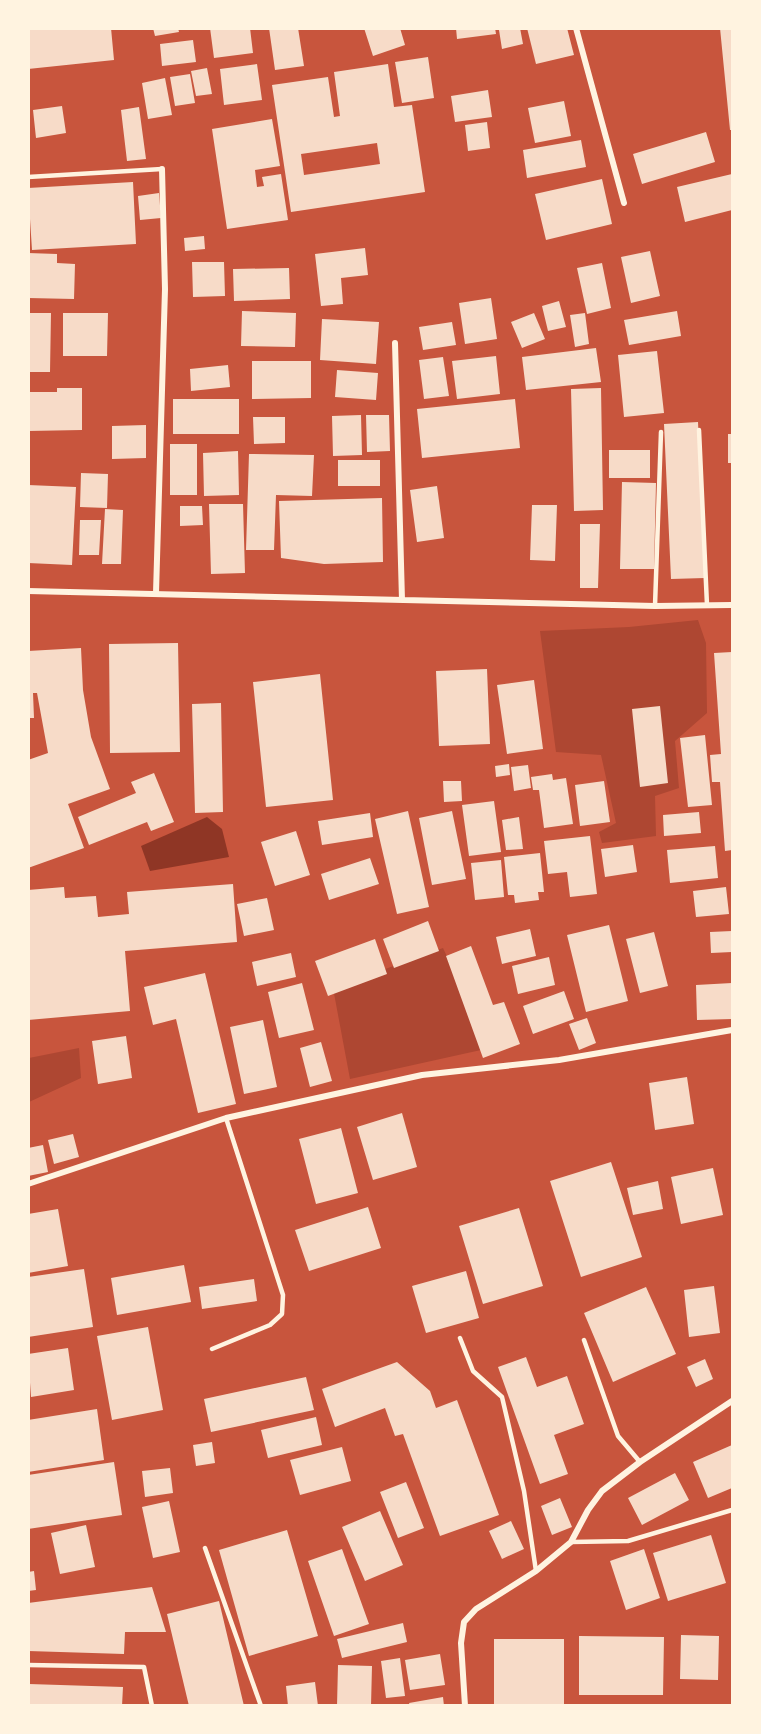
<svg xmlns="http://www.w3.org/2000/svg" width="761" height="1734" viewBox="0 0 761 1734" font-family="Karla,sans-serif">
<rect width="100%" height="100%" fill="#c8553d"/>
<!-- green -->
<path fill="#ae4732" d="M698,620L706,643L707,713L675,741L679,788L655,796L656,836L602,843L599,832L616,823L601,755L556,752L540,631L629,627Z
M443,948L490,1048L350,1079L333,988Z
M79,1048L81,1078L29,1102V1058Z"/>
<!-- water -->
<path fill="#8f3625" d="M207,817L222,829L229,857L150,871L141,846Z"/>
<!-- building -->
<path fill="#f7dbc8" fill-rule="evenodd" d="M28,28H111L114,60L28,69Z
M153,28H178L179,32L155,36Z
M210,28H250L253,53L214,58Z
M269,28H298L304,66L275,70Z
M364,28H400L405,45L373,56Z
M456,28H495L496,34L457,39Z
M510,28H520L523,44L502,49L499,30Z
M527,28H567L574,55L536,64Z
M720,28H732V130H730Z
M193,40L196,62L162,66L160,44Z
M428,57L434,98L402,103L395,62Z
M257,64L262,100L224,105L220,69Z
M388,64L394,107L412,105L425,192L291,212L272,85L328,77L334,117L340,116L334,72ZM377,143L380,164L304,175L301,154Z
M207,68L212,94L196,96L191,71Z
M190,74L195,103L175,106L170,77Z
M165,78L172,115L148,119L142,83Z
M488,90L492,117L455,122L451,96Z
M564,101L571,136L535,143L528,108Z
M62,106L66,133L36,138L33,110Z
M139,107L146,159L127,161L121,110Z
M272,119L280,166L255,170L257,187L264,186L262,177L281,174L288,220L227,229L212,129Z
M487,122L490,148L468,151L465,125Z
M706,132L715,162L642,184L633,154Z
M581,140L586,167L527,178L523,150Z
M732,174V210L685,222L677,187Z
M602,179L612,224L546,240L535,194Z
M133,182L136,244L32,250L28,188Z
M159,193L161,218L140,220L138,196Z
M204,236L205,249L185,251L184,238Z
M365,248L368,275L341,278L343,304L321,306L315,254Z
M650,251L660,296L631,303L621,257Z
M28,253L57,254V263L75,264L74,299L28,298Z
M192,262H224L225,296L193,297Z
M602,263L611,308L587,314L577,268Z
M289,268L290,299L234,301L233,269Z
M491,298L497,339L465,344L459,303Z
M559,301L566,327L548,331L542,306Z
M242,311L296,313L295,347L241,346Z
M677,311L681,336L629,345L624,320Z
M28,313H51L50,372H28Z
M63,313H108L107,356H63Z
M534,313L545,339L522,348L511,322Z
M585,313L589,344L575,347L570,315Z
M322,319L379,322L376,364L320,360Z
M452,322L456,345L423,350L419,327Z
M596,348L601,382L526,390L522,357Z
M657,351L664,413L624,417L618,355Z
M496,356L500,394L457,399L452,361Z
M443,357L449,396L424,399L419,360Z
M252,361H311V398L252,399Z
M228,365L230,387L191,391L190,369Z
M337,370L378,373L376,400L335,397Z
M57,388H82V430L28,431V392H57Z
M601,388L603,510L574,511L571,389Z
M173,399H239V434H173Z
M515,399L520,448L422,458L417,409Z
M361,415L362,455L333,456L332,416Z
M366,415H389L390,451L367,452Z
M253,417H285V443L254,444Z
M698,422L705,578L671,579L664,424Z
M146,425V458L112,459V426Z
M728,434H732V463H728Z
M170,444H197V495H170Z
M609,450H650V478H609Z
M238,451L239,495L204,496L203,453Z
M249,454L314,455L312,496L276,495L274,550H246Z
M338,460H380V486H338Z
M81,473L108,474L107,508L80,507Z
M622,482L656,483L654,569H620Z
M28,485L76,487L72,565L28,563Z
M437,486L444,538L417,542L410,490Z
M382,498L383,562L324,564L281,558L279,501Z
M209,504H243L245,573L211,574Z
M532,505H557L555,561L530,560Z
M180,506H202L203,525L180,526Z
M105,509L123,510L121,564H102Z
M80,520H101L99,555H79Z
M580,524H600L598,588H580Z
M178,643L180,752L110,753L109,644Z
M81,648L83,690L91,737L110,789L68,804L84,848L28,868V760L48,753L37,693H33L34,718H28V651Z
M732,652V850L725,851L720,782H712L710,755L721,754L714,653Z
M487,669L490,744L439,746L436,671Z
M320,674L333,800L266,807L253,682Z
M534,680L543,749L507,754L497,685Z
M221,703L223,812L195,813L192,704Z
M660,706L668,783L640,787L632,709Z
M705,735L712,805L688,807L680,738Z
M509,764L510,775L496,777L495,766Z
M528,765L531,788L514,791L511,767Z
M154,773L174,822L151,831L147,822L89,845L78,817L136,793L131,782Z
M552,774L553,780L566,778L573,824L544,828L539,790H533L531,777Z
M443,781H461L462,801L444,802Z
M604,781L610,822L580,826L575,785Z
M494,801L501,852L469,856L462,805Z
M408,811L429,907L397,914L375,819Z
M452,811L466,879L432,885L419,818Z
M699,812L701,833L664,836L663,815Z
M370,813L373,837L322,845L318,821Z
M519,817L523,849L506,850L502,820Z
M296,831L310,875L275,886L261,842Z
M590,836L597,894L570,897L567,872L548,874L544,841Z
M633,845L637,872L605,877L601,849Z
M715,846L718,878L670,883L667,850Z
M540,853L544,892H538L539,900L515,903L514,895H508L504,857Z
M370,858L379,884L329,900L321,874Z
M501,860L504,897L475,900L471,863Z
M233,884L237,942L125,951L130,1011L28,1020V890L64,887L65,898L96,896L98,917L129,914L127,892Z
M726,887L729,914L696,917L693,891Z
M267,898L274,930L244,936L237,904Z
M428,921L439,951L394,968L383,939Z
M609,925L628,1001L586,1012L567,935Z
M530,929L536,956L502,964L496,937Z
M732,931V952L711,953L710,932Z
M654,932L668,986L640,993L626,939Z
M375,939L387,974L328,996L315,961Z
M471,946L493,1005L504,1002L520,1044L483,1058L446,956Z
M291,953L296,977L257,986L252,962Z
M549,957L555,985L518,994L512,966Z
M205,973L236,1104L198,1113L176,1019L153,1025L144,987Z
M302,983L314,1030L279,1038L268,992Z
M732,983V1019L697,1020L696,985Z
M564,991L574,1019L533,1034L523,1006Z
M587,1018L596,1043L579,1050L569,1024Z
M263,1020L277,1087L244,1094L230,1027Z
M126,1036L132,1078L98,1084L92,1041Z
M321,1042L332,1081L310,1087L300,1048Z
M687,1077L694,1124L655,1130L649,1083Z
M402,1113L417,1167L373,1180L357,1127Z
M341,1128L358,1193L316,1204L299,1139Z
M73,1134L79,1157L54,1164L48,1140Z
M43,1145L48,1172L28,1176V1148Z
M611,1162L642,1257L581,1277L550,1181Z
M713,1168L723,1215L681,1224L671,1177Z
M658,1181L663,1209L633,1215L627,1188Z
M368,1207L381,1248L309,1271L295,1230Z
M519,1208L543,1286L483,1304L459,1226Z
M58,1209L68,1266L28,1273V1214Z
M184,1265L191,1302L117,1315L111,1278Z
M84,1269L93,1327L28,1337V1277Z
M466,1271L479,1318L426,1333L412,1286Z
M254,1279L257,1301L202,1309L199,1287Z
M714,1286L720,1333L689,1337L684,1290Z
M646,1287L676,1354L613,1382L584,1313Z
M148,1327L163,1410L112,1420L97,1336Z
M68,1348L74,1390L31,1397L28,1354Z
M526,1357L537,1387L567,1376L584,1424L554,1435L568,1474L540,1484L498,1367Z
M705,1359L713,1379L696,1387L687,1367Z
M397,1362L430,1391L436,1408L457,1400L499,1515L440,1536L403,1434L395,1436L385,1408L335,1427L322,1389Z
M306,1377L314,1410L211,1432L204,1399Z
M97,1409L104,1460L28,1472V1420Z
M316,1417L322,1445L268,1458L261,1430Z
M212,1442L215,1463L196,1466L193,1445Z
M732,1445V1488L708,1498L693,1462Z
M342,1447L351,1481L300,1495L290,1460Z
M114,1462L122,1515L28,1529V1475Z
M170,1468L173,1493L145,1497L142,1471Z
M675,1473L689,1500L642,1525L628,1498Z
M406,1482L424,1528L398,1538L380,1492Z
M560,1498L572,1527L552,1535L541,1506Z
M169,1501L180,1552L153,1558L142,1507Z
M380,1511L403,1565L365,1581L342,1527Z
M511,1521L524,1549L502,1559L489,1531Z
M86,1525L95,1567L60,1574L51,1533Z
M287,1530L318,1636L249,1656L219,1550Z
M711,1535L726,1583L668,1601L653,1553Z
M342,1549L369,1624L334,1636L308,1561Z
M644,1549L660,1598L626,1610L610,1561Z
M34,1571L36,1590L28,1591V1572Z
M152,1587L166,1632H125L124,1654L28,1651V1603Z
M219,1601L244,1706H189L167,1614Z
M403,1623L407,1642L342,1658L337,1639Z
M681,1635L719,1636L718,1680L680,1679Z
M579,1636L664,1637L663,1695H579Z
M494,1639H564V1706H494Z
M440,1654L445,1685L410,1690L405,1660Z
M400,1658L405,1696L386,1698L381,1661Z
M338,1665L372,1666L371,1706H337Z
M315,1682L318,1706H288L286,1686Z
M29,1684L123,1687L122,1706H28Z
M443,1697L444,1706H410L409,1703Z"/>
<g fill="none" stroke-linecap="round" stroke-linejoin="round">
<!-- service -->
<path stroke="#fff3e0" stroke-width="4.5" d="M28,177L162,169
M699,430L707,605
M655,606L661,432
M460,1338L473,1371L502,1397L524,1491L536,1571
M584,1340L618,1436L640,1462
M212,1349L270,1325L282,1314L283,1295L226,1118
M571,1542L628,1541L732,1510
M205,1548L261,1706
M28,1665L144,1667L152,1706"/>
<!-- minor -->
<path stroke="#fff3e0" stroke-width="6" d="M576,28L624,203
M395,343L402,600
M28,591L655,606L732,605
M156,593L165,289L162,169
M28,1184L226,1118L422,1075L559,1060L732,1030
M465,1706L461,1643L464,1622L476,1609L536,1571L571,1542L588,1510L602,1491L640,1462L732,1401"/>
</g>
<!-- border -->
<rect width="761" height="1734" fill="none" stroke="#fff3e0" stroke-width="60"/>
</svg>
